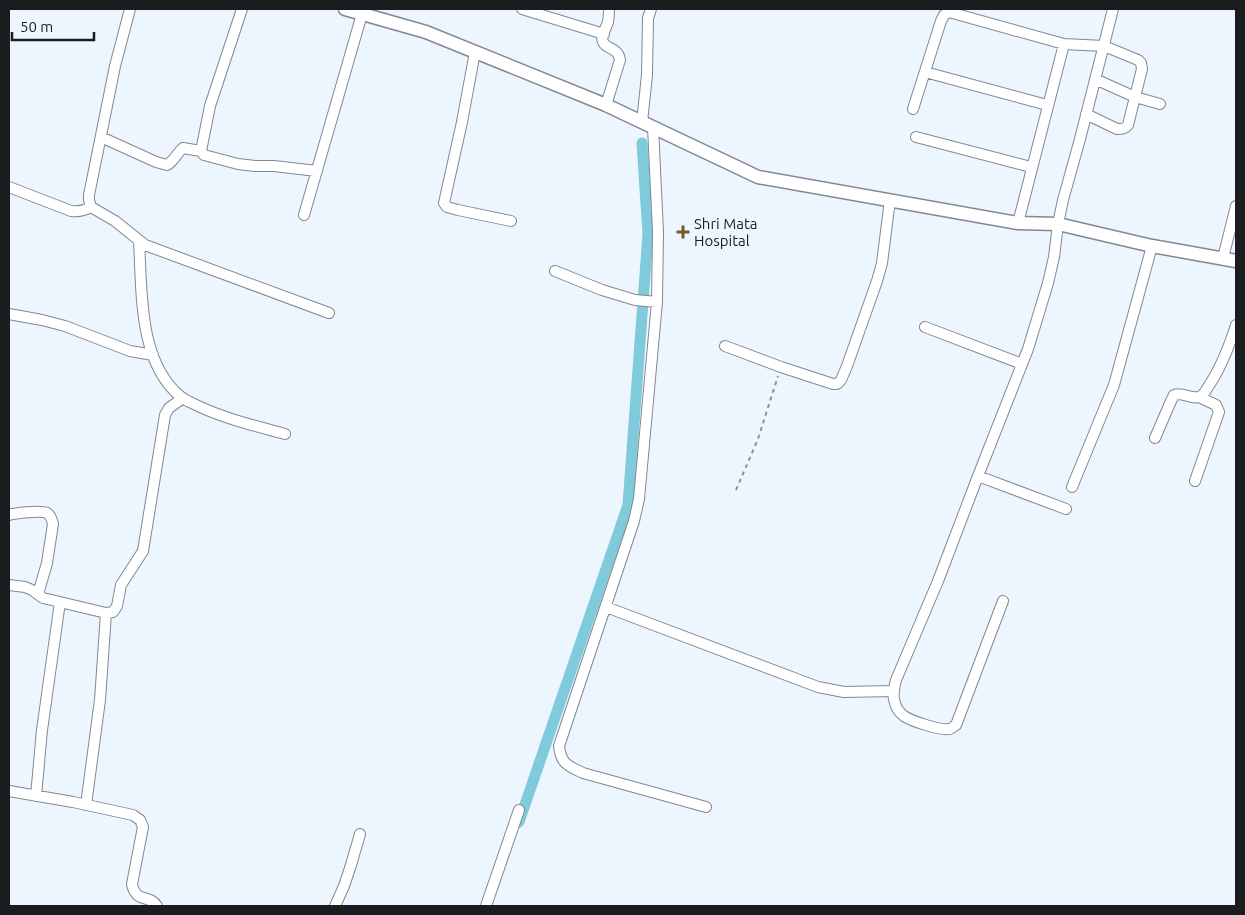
<svg xmlns="http://www.w3.org/2000/svg" width="1245" height="915" viewBox="0 0 1245 915" font-family="Ubuntu,sans-serif">
<rect width="100%" height="100%" fill="#edf5ff"/>
<g fill="none" stroke-linecap="round" stroke-linejoin="round">
<!-- canal -->
<path stroke="#7fcadb" stroke-width="11" d="M519,822L628,505L648,234L642,143"/>
<!-- minor casing -->
<g stroke="#828891" stroke-width="12">
<path id="minor" d="M130,9L115,66L89,195V200L91,207L115,221L145,245L329,313
M242,9L210,106L201,151L204,155L238,164L255,166H274L317,171
M522,9L604,34
M475,52L462,122L444,203L447,207L458,210L511,221
M925,72L1047,105
M1095,79L1135,97L1160,104
M606,105L620,60C618,47 607,50 603,42C600,36 607,27 608,22C609,17 609,13 609,9
M913,109L941,21L944,15L949,12L1064,44L1104,46L1138,60L1141,63L1142,69L1128,125C1125,129 1122,129 1117,129L1086,114
M642,122L647,75L648,18L651,9
M653,127L658,232L657,302L639,499L634,521L559,746C561,764 568,766 583,773L706,807
M101,137L156,162L167,165C174,161 177,153 183,148L201,151
M916,137L1031,167
M9,187L71,211C79,212 84,211 91,207
M304,215L362,14
M1018,223L1064,44
M139,241C142,291 138,362 181,397C186,401 193,403 198,406C226,419 256,426 285,434
M1223,258L1236,206
M555,271L602,290L635,300L657,302
M9,314L42,320L65,326L130,351L153,355
M925,327L1022,364
M725,346L781,367L833,384H837L841,380L847,366L877,281L882,263L890,200
M1155,438L1171,401L1174,395C1183,391 1192,401 1201,396C1204,394 1206,390 1208,387C1221,368 1229,347 1236,325
M978,476L1066,509
M1195,481L1219,412L1216,405L1199,397
M1072,487L1114,385L1152,246
M9,515L12,514C20,513 40,510 47,513C51,515 52,520 53,524L47,563L38,594
M9,585L25,587L32,590L43,598L106,613L113,612L117,606L121,585L143,551L165,415L169,408L183,398
M1003,601L956,725C954,726 952,728 950,729C941,731 911,721 904,716C900,713 896,708 895,703C892,696 894,688 896,680L938,581L978,476L1028,349L1048,283L1054,257L1058,224L1063,200L1080,139L1113,9
M606,607L818,687L844,692L893,691
M9,791L73,802L133,815L140,820L143,827L132,884C136,904 150,894 157,906
M36,796L42,730L60,602
M86,805L100,700L106,613
M335,906L344,886L351,865L360,834
M486,906L519,810"/>
</g>
<!-- tertiary casing -->
<g stroke="#828891" stroke-width="15">
<path id="tertiary" d="M345,9L426,32L606,105L758,177L1018,223L1058,224L1152,246L1236,261"/>
</g>
<!-- path -->
<path stroke="#8b9197" stroke-width="2" stroke-dasharray="4 4" stroke-linecap="butt" d="M736,490L758,439L778,376"/>
<!-- minor -->
<use href="#minor" stroke="#fff" stroke-width="10"/>
<!-- tertiary -->
<use href="#tertiary" stroke="#fff" stroke-width="12"/>
</g>
<!-- markers -->
<path fill="#79582f" stroke="#edf5ff" stroke-width="2" d="M680.5 224.5h5v5h5v5h-5v5h-5v-5h-5v-5h5z"/>
<g text-anchor="middle" dominant-baseline="central" stroke-width="5" stroke-linejoin="round" paint-order="stroke">
<!-- poi labels -->
<g font-size="15" fill="#1a1d20" stroke="#edf5ff" text-anchor="start">
<text x="694" y="223">Shri Mata<tspan x="694" dy="17">Hospital</tspan></text>
</g>
</g>
<!-- border -->
<rect width="1245" height="915" fill="none" stroke="#1a1d20" stroke-width="20"/>
<!-- scale -->
<path d="M12 32v8h82v-8" fill="none" stroke="#1a1d20" stroke-width="2.5"/>
<text x="20" y="32" font-size="15" fill="#1a1d20" stroke="#edf5ff" stroke-width="4" paint-order="stroke">50 m</text>
</svg>
